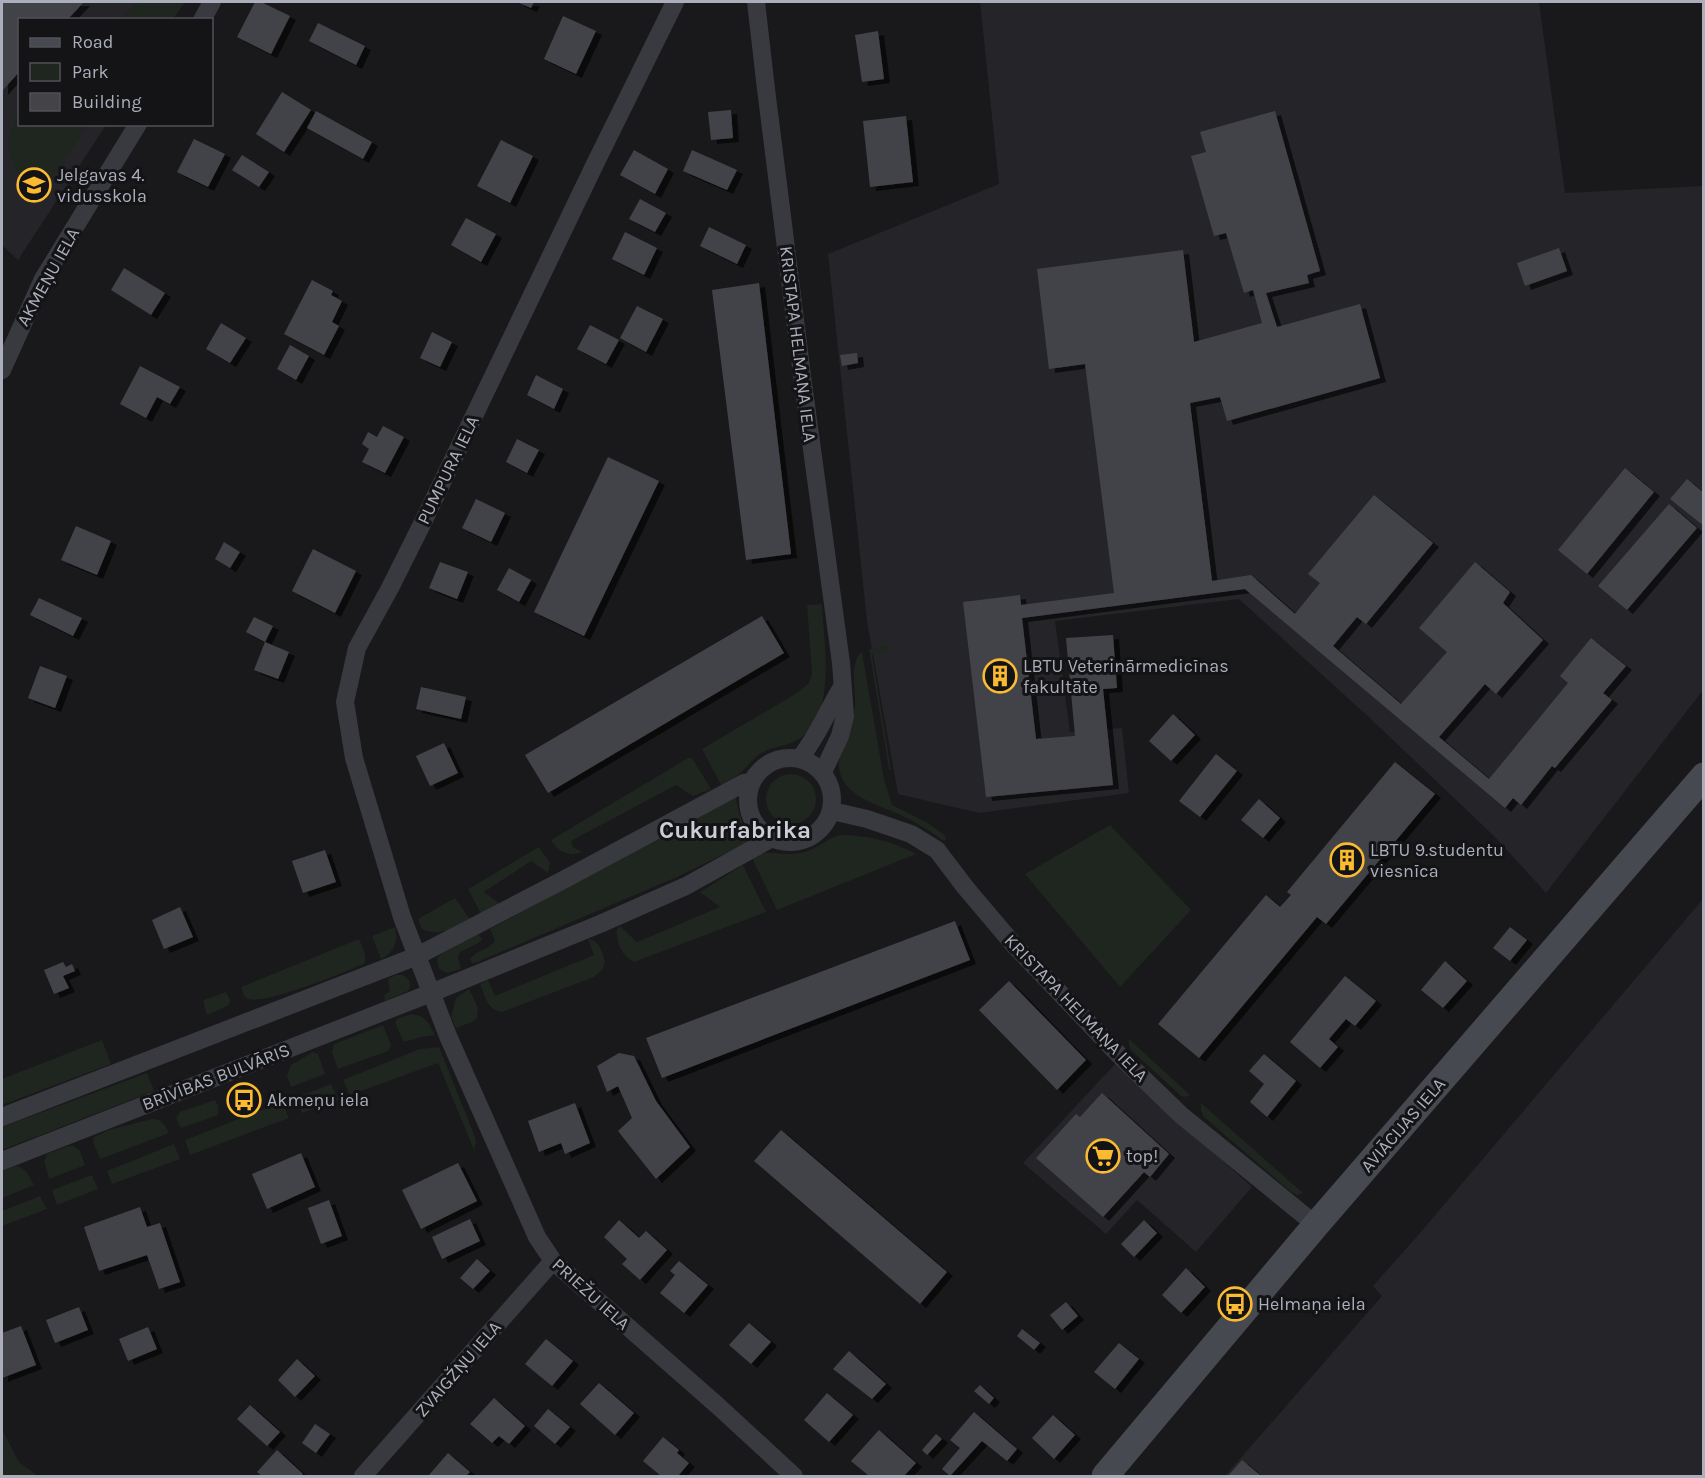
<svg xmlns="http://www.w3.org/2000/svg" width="1705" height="1478" viewBox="0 0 1705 1478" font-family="Karla,sans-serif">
<defs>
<filter id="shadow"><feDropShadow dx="6" dy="4" stdDeviation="0" flood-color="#0009"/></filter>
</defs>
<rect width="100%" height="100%" fill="#19181b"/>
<!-- built -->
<path fill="#252428" d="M2,2H185L173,19L20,20V124L106,125L18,260L2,245Z
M980,2H1539L1565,193L1703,186V690L1546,893L1496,838L1373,721L1239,599L1055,621L1070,732L1122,728L1129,793L979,813L898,794L867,621L828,254L999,184Z
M1703,899V1476H1225L1382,1296L1373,1286L1420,1233Z
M1115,1064L1252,1187L1196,1252L1137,1200L1106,1234L1023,1163Z"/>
<!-- green -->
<path fill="#1e261f" d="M139,2H184L173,19H120Z
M19,114L20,124L87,125C73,146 59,178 37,191L25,186C10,155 0,147 19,114Z
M822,604C824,643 837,715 799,739C787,747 772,746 760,754C752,759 748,767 740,773C735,778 727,781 721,785L702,749L797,693L809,683L812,673L807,605Z
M886,646L888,647L887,652L872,655L891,769H889L869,649Z
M862,652L884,779L892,805L926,822L945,835L946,839L944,841C931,832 919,824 905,817C881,805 837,797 839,762C839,755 843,748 846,741C850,729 854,717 855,705C856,691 849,660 862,652Z
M688,758H692L711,789L693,796L676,785L571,841L573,847L582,852C568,857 558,852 551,840Z
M766 799a25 25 0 1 1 50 0a25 25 0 1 1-50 0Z
M736,797C738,813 743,827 753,840L677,877L475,963H472L470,959C476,950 489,950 495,941L490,929Z
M1110,825L1191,910L1120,987L1025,874Z
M840,835C867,835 892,841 916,854L777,910L752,858C772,847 780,857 800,853C815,851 825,839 840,835Z
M539,847L550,863L548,873L531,861L484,892L500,904L481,914L468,889Z
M743,865L766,912L634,962C621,955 616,943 617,929L620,926L637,942L720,907L700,892Z
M455,898L470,919C453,927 440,938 422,929L418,919Z
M395,927C398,942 395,952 381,959L372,936Z
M478,934L482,939L480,942L460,952L458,957L461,969L447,973C439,970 437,967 437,958L441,954Z
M359,939C362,947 368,955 364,964C345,972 265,1005 248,999C243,997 243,992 241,987Z
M588,939C600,941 602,951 605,962L602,970L594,977L502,1012C487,1010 485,996 480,984L488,980L495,996L594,955Z
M396,975H403L409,980L410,986L408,991L385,1001L384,995L390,991L388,979Z
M469,989L478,1008L477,1018L472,1022L456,1028L451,1017L456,998Z
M226,992L230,1000L229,1005L207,1015L204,1005V1000Z
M411,1014C425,1015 429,1023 435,1035L422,1037L404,1042L402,1039L395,1022L397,1019Z
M383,1025L391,1045L388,1051L338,1069L332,1052L334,1044Z
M1129,1039L1190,1095L1185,1097L1181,1096L1131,1050L1129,1045Z
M102,1040L111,1064L2,1105V1079Z
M439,1047L472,1129L476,1141L474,1150L438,1063L350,1095L343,1080L420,1049Z
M313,1052L318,1054L325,1074L291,1087L287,1076L291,1065Z
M147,1073L154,1091L2,1150V1127Z
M331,1084L339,1100L302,1113L295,1098Z
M215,1100L218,1106V1115L181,1128L176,1118L180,1112Z
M282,1102L289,1118L190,1155L185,1140Z
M1201,1103L1303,1193L1297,1195L1291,1192L1204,1117L1201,1111Z
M152,1119C162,1119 164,1124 169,1133L100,1159L93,1142L94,1137L109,1130Z
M174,1144L180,1159L112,1184L107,1171Z
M68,1146H74L80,1151L85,1165L49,1179L44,1161L47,1154Z
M15,1166C27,1168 29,1176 34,1185L2,1198V1171Z
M92,1175L98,1189L57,1205L52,1190Z
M40,1196L47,1209L2,1226V1211Z
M2,1429L19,1462L38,1476H2Z"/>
<!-- building -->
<path fill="#434348" filter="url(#shadow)" d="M2,2H84L67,20H20V71L2,91Z
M255,2H261L290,16L271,54L237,37Z
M517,2H534L531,8Z
M563,16L596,31L576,74L544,59Z
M318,23L365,46L356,65L309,41Z
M878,31L884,79L862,82L855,35Z
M282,92L311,110L284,152L256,134Z
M731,110L733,138L711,140L708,112Z
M316,111L372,142L363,159L307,128Z
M1275,111L1320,271L1307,275L1309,283L1266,293L1277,327L1360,304L1380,378L1227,421L1220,397L1190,403L1212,581L1251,575L1295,614L1320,583L1308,574L1374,495L1433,543L1366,624L1357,617L1333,646L1401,704L1447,652L1419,628L1475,562L1510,592L1503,603L1543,640L1496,694L1485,684L1439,737L1489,779L1568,683L1560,676L1591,638L1626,666L1603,693L1612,700L1555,768L1552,766L1521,805L1513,798L1505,808L1245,589L1022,618L1036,739L1075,736L1066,638L1113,635L1117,688L1103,689L1113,785L986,797L963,602L1020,595L1021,605L1114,593L1085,364L1049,369L1037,269L1183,250L1194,342L1262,323L1253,290L1244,293L1226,233L1214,236L1191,156L1206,152L1200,132Z
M906,116L913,182L870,187L863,121Z
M194,139L225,154L208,187L177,172Z
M501,140L533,156L510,203L477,186Z
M634,150L668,169L655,194L620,175Z
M692,150L737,170L727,190L683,171Z
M242,155L269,172L259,187L232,170Z
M640,199L666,213L655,232L629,219Z
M466,218L496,234L481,262L451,245Z
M709,227L746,245L737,264L700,246Z
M625,232L657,248L644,275L612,259Z
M1559,248L1567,271L1525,286L1517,263Z
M124,268L165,293L151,315L111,290Z
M312,280L333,291L331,295L342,301L332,322L339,326L324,355L284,334Z
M759,283L791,554L746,560L712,290Z
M637,306L663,319L646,352L620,338Z
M221,323L246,338L230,363L206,349Z
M590,325L619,340L606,364L577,349Z
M432,332L452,342L440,367L420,358Z
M290,345L309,356L296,380L277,369Z
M857,353L858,363L842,366L840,355Z
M140,366L180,387L170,404L157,397L146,418L120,404Z
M536,375L563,389L554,409L527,395Z
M383,426L404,437L385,473L362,462L369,449L362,444L368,432L377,437Z
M517,439L539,450L527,473L506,462Z
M608,457L659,481L584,636L534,612Z
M1625,468L1654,492L1587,574L1558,550Z
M1687,479L1704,493V526L1670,499Z
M476,499L505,513L491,542L462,528Z
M1669,504L1697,528L1627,610L1598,586Z
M76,526L111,541L97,575L61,560Z
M224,542L240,552L230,568L215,559Z
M313,549L356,571L335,613L292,591Z
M440,562L468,572L457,599L429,588Z
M509,568L531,580L519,602L497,590Z
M39,598L82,618L73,636L30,615Z
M762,616L784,653L548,793L525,755Z
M254,617L273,626L265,642L246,632Z
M265,642L289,652L278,679L254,670Z
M40,666L67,676L55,708L28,698Z
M421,687L466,697L461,719L416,709Z
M1173,714L1195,735L1171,761L1149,741Z
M444,743L458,773L430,786L416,756Z
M1216,754L1237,771L1200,817L1179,801Z
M1395,762L1435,794L1326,924L1317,917L1199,1058L1158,1024L1266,895L1280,907L1291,895L1287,892Z
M1259,799L1280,818L1263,838L1241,820Z
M325,850L336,882L303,893L292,861Z
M180,907L193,937L164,949L152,920Z
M955,921L970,960L662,1078L646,1038Z
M1510,927L1527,940L1510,961L1493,948Z
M1445,961L1467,981L1443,1008L1421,990Z
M63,962L66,967L72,964L75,971L63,976L69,988L54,994L44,970Z
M1345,976L1376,1001L1355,1026L1346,1019L1329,1039L1338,1047L1320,1068L1290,1042Z
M1009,981L1086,1060L1057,1090L979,1010Z
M619,1053L634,1056L656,1101L690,1147L656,1179L618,1131L632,1118L618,1086L607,1092L597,1066Z
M1264,1054L1296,1081L1267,1117L1250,1102L1264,1084L1249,1071Z
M1102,1093L1169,1154L1150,1177L1144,1172L1103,1217L1036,1158L1076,1114L1080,1117Z
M575,1103L590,1143L565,1154L561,1143L539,1152L528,1121Z
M781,1130L947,1272L920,1304L754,1161Z
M301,1153L315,1187L267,1209L252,1174Z
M458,1163L477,1201L421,1229L402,1190Z
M329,1200L342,1236L321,1244L308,1208Z
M140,1207L147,1227L160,1223L180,1282L159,1289L147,1255L99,1271L84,1227Z
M470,1219L480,1241L442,1259L432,1237Z
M619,1220L639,1238L646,1231L667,1250L640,1280L622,1264L627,1259L604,1237Z
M1144,1220L1157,1233L1134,1257L1121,1244Z
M477,1259L490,1271L473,1289L460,1278Z
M679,1261L708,1285L684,1313L660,1293L675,1275L670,1271Z
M1186,1268L1205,1287L1181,1313L1162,1295Z
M1066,1302L1078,1316L1062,1330L1050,1315Z
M79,1307L88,1330L55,1343L46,1320Z
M749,1323L771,1342L751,1364L729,1345Z
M21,1326L36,1365L2,1378V1333Z
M148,1327L157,1349L128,1361L119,1339Z
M1022,1329L1040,1343L1034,1350L1017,1336Z
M546,1339L573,1361L552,1386L525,1364Z
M1119,1343L1139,1359L1115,1389L1094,1372Z
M849,1351L886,1384L872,1399L833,1369Z
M297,1359L315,1376L295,1397L278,1380Z
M599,1383L634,1413L615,1435L580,1404Z
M980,1385L994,1398L989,1404L974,1391Z
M827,1393L853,1415L829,1442L804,1420Z
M494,1398L525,1426L509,1444L499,1436L492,1443L470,1424Z
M250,1405L280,1432L267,1446L237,1419Z
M548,1409L570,1427L555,1444L534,1426Z
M974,1412L1017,1449L1007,1461L982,1441L950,1476L942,1469L960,1448L950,1440Z
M1053,1415L1075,1435L1054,1459L1032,1438Z
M315,1424L330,1434L316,1453L302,1443Z
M879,1430L916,1463L904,1476H869L851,1461Z
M936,1434L942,1439L927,1455L922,1450Z
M663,1437L679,1450L677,1453L689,1463L678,1476H661L643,1461Z
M277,1450L303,1474L301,1476H262L257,1472Z
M448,1453L470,1472L466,1476H430L429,1475Z
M1242,1460L1261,1476H1228Z"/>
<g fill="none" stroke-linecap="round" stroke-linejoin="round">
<!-- minor -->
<path stroke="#393a40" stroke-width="18" d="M675,2L595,164L423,522L390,588L357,648L345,702L354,758L402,917L417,956L448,1036L537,1237L553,1261L718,1406L794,1476
M756,2L766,89L803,383L841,663L845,716L840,736L823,772
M202,20L212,2
M2,370L43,279L138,124
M748 800a42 42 0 1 1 84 0a42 42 0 1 1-84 0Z
M800,758C818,736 827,711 842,687
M832,811L867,819L911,834L937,850L965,887L1014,945L1123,1059L1181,1115L1316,1225
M2,1117L417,956L567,878L744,783L751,782
M2,1161L431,993L600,924L686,886L772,838
M363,1476L553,1261"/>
<!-- secondary -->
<path stroke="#474950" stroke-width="27" d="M1105,1476L1316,1225L1704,776"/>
</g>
<!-- icons -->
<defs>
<g id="school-ring" transform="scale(1.725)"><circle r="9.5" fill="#141316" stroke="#fabb31" stroke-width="1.5"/><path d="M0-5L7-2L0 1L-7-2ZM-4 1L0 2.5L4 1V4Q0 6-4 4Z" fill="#fabb31"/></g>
<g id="building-ring" transform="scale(1.725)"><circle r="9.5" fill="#141316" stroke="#fabb31" stroke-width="1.5"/><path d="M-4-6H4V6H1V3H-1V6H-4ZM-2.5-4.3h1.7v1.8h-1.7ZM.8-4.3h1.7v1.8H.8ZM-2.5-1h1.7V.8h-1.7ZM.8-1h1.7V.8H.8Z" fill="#fabb31"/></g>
<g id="bus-ring" transform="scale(1.725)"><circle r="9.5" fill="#141316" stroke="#fabb31" stroke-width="1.5"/><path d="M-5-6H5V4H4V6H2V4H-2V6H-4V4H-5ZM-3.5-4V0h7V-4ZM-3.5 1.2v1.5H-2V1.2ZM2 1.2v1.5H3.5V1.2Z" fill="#fabb31"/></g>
<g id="supermarket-ring" transform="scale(1.725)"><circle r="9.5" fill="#141316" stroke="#fabb31" stroke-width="1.5"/><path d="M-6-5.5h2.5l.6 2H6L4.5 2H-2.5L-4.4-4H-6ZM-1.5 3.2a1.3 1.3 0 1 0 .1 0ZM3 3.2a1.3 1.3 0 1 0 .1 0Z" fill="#fabb31"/></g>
</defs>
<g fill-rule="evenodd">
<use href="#school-ring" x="34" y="185"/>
<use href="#building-ring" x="1000" y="676"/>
<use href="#building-ring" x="1347" y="860"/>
<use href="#bus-ring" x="244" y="1100"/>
<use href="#supermarket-ring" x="1103" y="1156"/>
<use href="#bus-ring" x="1235" y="1304"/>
</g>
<g text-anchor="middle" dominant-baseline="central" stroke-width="6" stroke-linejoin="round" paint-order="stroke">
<!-- poi labels -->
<g font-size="18" fill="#aaafbb" stroke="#141316" text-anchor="start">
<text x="57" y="175">Jelgavas 4.<tspan x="57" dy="21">vidusskola</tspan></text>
<text x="1023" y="666">LBTU Veterinārmedicīnas<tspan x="1023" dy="21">fakultāte</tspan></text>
<text x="1370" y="850">LBTU 9.studentu<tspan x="1370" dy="21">viesnīca</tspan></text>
<text x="267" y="1100">Akmeņu iela</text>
<text x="1126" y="1156">top!</text>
<text x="1258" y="1304">Helmaņa iela</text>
</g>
<!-- street labels -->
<g font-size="18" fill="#aaafbb" stroke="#141316">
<text transform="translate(48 277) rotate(-61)">AKMEŅU IELA</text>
<text transform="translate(798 344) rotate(83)">KRISTAPA HELMAŅA IELA</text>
<text transform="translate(448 470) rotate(-64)">PUMPURA IELA</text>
<text transform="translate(1076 1008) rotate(46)">KRISTAPA HELMAŅA IELA</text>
<text transform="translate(216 1077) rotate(-21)">BRĪVĪBAS BULVĀRIS</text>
<text transform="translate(1403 1125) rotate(-49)">AVIĀCIJAS IELA</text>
<text transform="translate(591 1294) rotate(42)">PRIEŽU IELA</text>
<text transform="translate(458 1369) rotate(-49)">ZVAIGŽŅU IELA</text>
</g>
<!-- district labels -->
<g font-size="24" font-weight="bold" fill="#ccced7" stroke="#141316">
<text x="735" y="830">Cukurfabrika</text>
</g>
</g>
<!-- border -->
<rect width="1705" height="1478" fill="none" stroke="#aaafbb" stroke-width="6"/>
<!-- legend -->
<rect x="18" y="18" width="195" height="108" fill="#141316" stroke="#505158" stroke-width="1.5"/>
<rect x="30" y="38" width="30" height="9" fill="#474950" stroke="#505158" stroke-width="1.5"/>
<text x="72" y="48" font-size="18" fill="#aaafbb">Road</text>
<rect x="30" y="63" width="30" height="18" fill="#1e261f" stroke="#505158" stroke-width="1.5"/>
<text x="72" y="78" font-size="18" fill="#aaafbb">Park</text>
<rect x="30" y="93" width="30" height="18" fill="#434348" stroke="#505158" stroke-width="1.5"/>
<text x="72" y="108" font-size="18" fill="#aaafbb">Building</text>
</svg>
